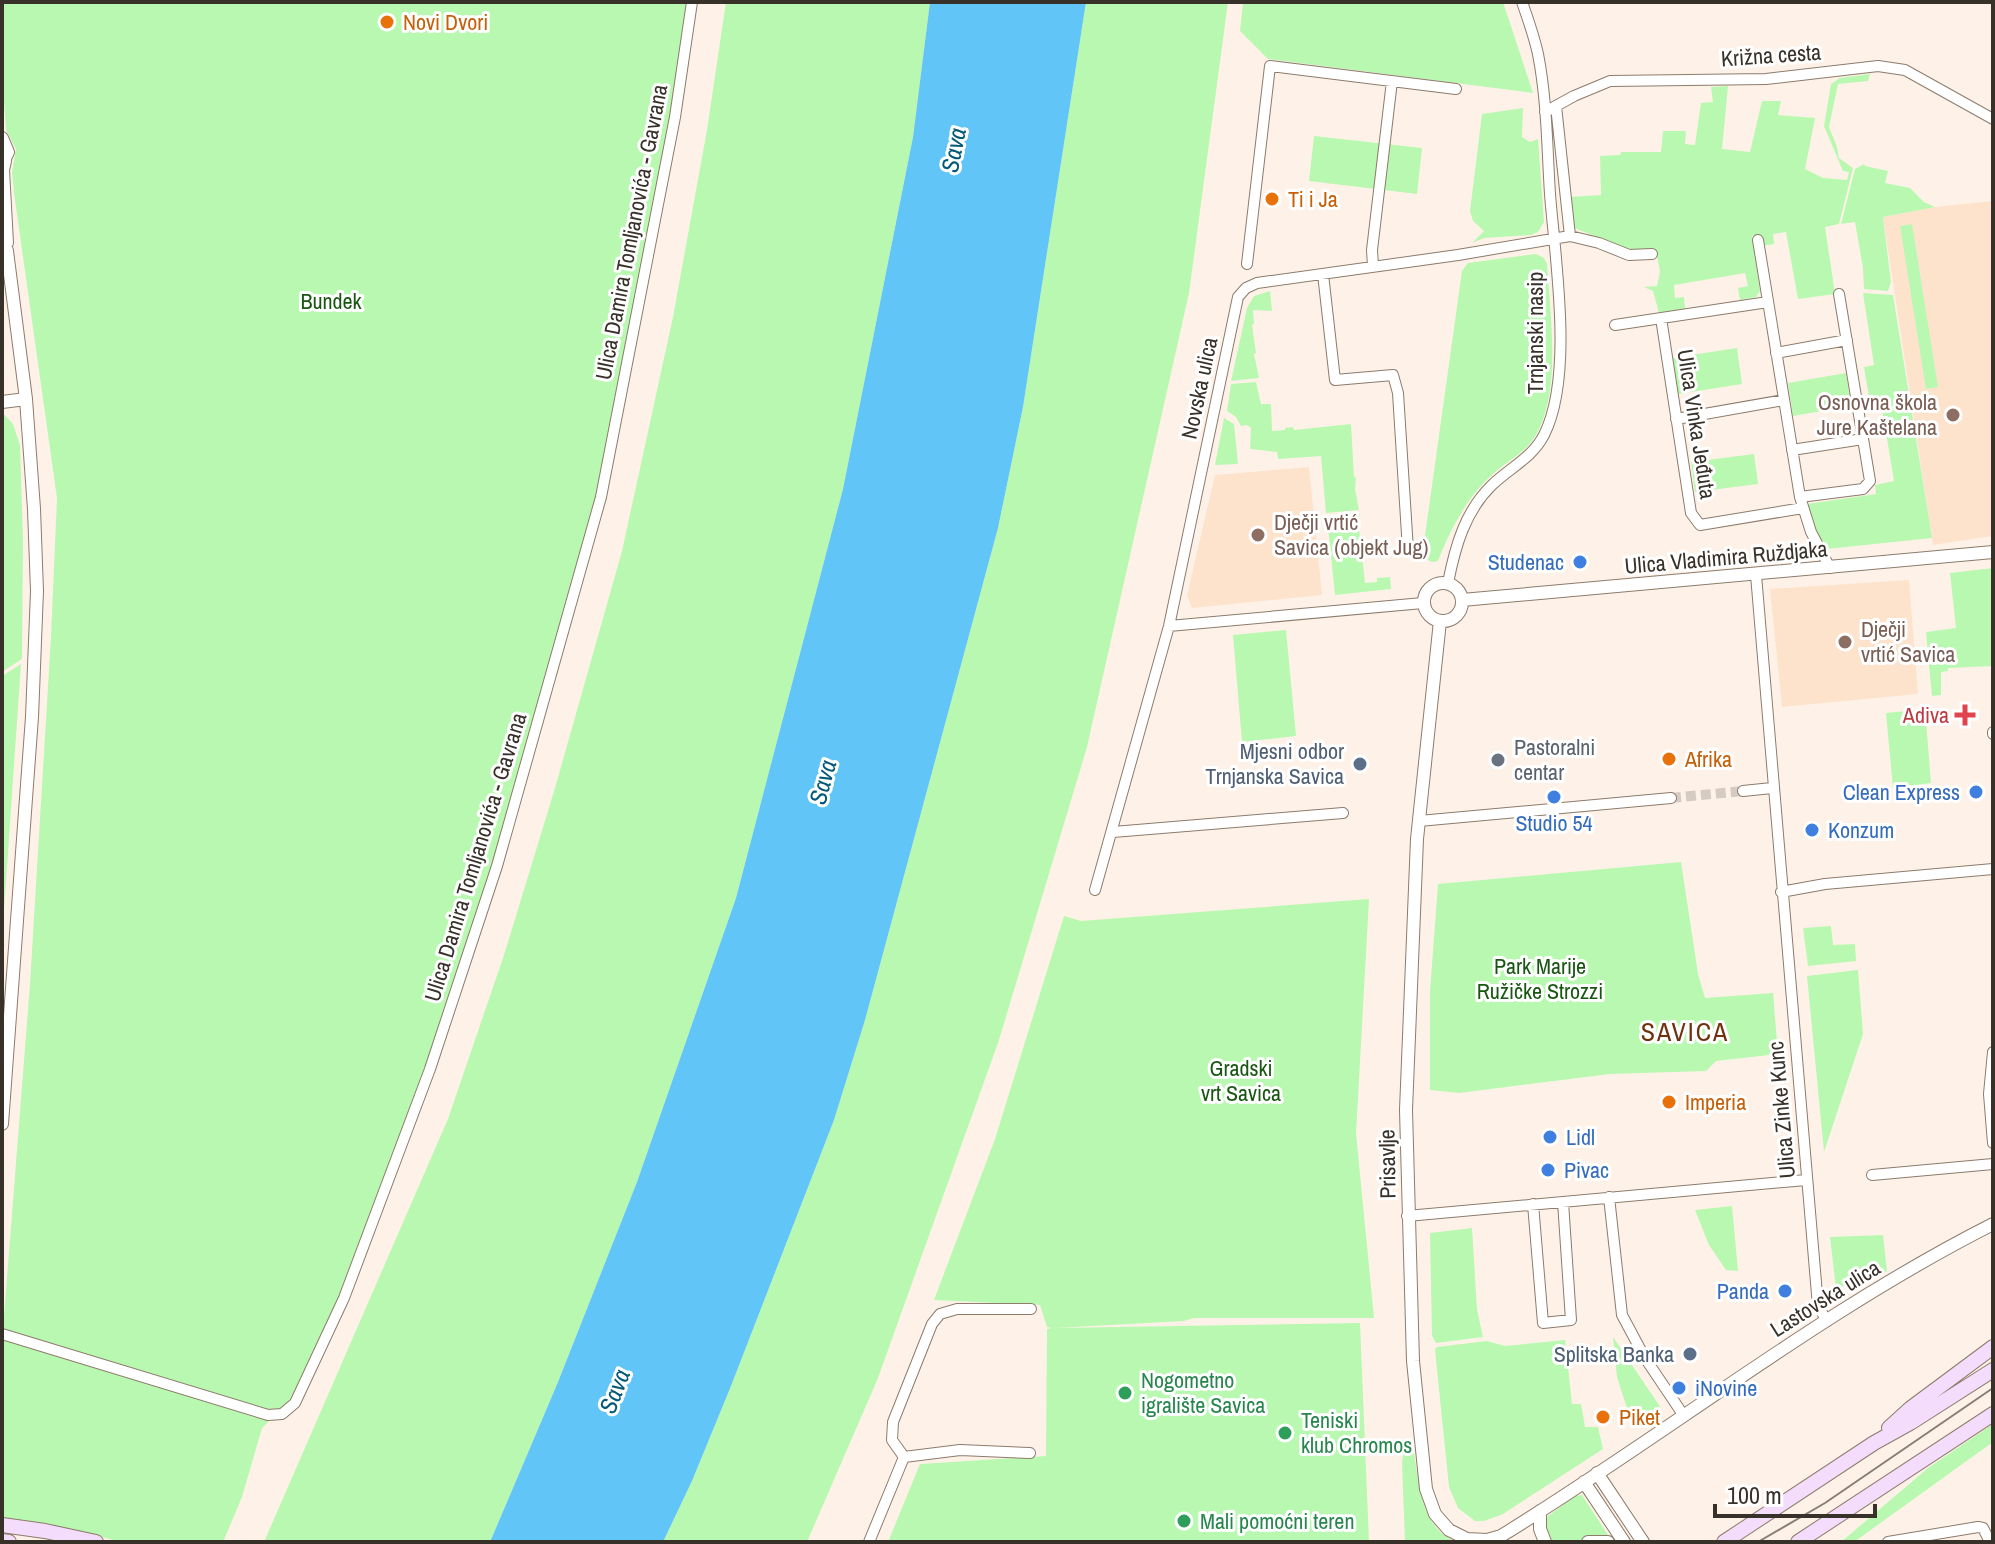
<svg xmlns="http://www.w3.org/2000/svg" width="1995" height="1544" viewBox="0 0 1995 1544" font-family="'Archivo Narrow',sans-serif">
<rect width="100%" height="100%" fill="#fef2e8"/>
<!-- built -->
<path fill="#fde3cc" d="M1993,201V536L1933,545L1883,217L1935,207Z
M1309,467L1322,595L1192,608L1187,595L1215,475Z
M1909,580L1918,694L1782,707L1770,589Z"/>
<!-- green -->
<path fill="#b9f8b0" d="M2,2H689L674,111L602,484L493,861L425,1068L353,1267L292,1399L262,1428L242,1497L223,1542H121L67,1528L2,1519V1342L30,984L51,637L57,498L14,193L12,172L16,149L6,130L4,100L2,99Z
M726,2H930L913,137L843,489L736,898L637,1182L558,1382L490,1542H264L448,1119L504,955L555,788L622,551L673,317L707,130Z
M1086,2H1228L1189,293L1087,747L999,1040L878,1378L807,1542H663L692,1481L731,1386L834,1120L865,1020L998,528L1023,407Z
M1243,2H1503L1533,93L1268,59L1240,31Z
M1870,74L1868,81L1838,84L1829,127L1837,147L1839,158L1853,168L1839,224L1825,227L1835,294L1798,299L1786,232L1773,234L1774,244L1762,246L1760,234L1752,236L1760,291L1756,297L1740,300L1738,288L1748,286L1745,273L1674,285L1675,298L1684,297L1685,309L1659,313L1653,291L1644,287L1657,286L1660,272L1656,250L1633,251L1574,228L1569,197L1601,195L1600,156L1620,155L1621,152H1661L1663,131H1686L1685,144L1695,145L1701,103L1713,102L1711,87L1728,86L1722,149L1750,152L1762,101H1781L1778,115L1815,118L1805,169L1823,178L1847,180L1849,172L1843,171L1824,126L1831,84L1840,78Z
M1523,108L1522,137L1530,142L1538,139L1544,222L1538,232L1531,235L1484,238L1472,243L1484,231L1473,221L1470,211L1482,114Z
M1314,136L1422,148L1417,194L1309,181Z
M1864,164L1865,166L1888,171L1885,183L1910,188L1924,202L1935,207L1883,217L1891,282L1888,291L1864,289L1863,268L1855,222L1841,224L1855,169Z
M1912,224L1938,387L1926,389L1900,226Z
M1536,254L1544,258L1547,264C1550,314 1563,398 1532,441C1522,454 1506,462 1494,473C1468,495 1450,530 1438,561L1432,562L1422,557L1462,271L1468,263Z
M1270,291L1272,311L1253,310L1254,324L1252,325L1256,353L1254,354L1259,378L1231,381L1247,308L1254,296Z
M1863,293L1893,295L1932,538L1827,549L1814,527L1807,504L1876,494L1875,485L1894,481L1881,402L1870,403L1864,367L1874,365Z
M1737,348L1742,384L1678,394L1672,358Z
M1846,373L1851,406L1793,416L1788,383Z
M1256,382L1261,404H1271L1272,431L1285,430V428L1293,427L1294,430L1351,424L1354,477L1356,478L1355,489L1359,510L1326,513L1321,456L1278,459L1277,452L1250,449L1251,428L1247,425L1241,426L1236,417L1227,411L1231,384Z
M2,412L13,424L20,445L23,539L22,659L2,672Z
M1224,418L1234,424L1238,464L1215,465Z
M1754,454L1758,484L1695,492L1691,462Z
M1360,514L1358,519L1365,583L1377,582V578L1390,577L1391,589L1335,595L1327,517Z
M1993,568V666L1948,668V671L1941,672V695L1932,696L1926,632L1956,628L1950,573Z
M1286,630L1296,736L1242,742L1233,635Z
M21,664L2,939V676Z
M1925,709L1931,783L1893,788L1886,713Z
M1681,862L1698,974L1705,998L1773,993L1778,1054L1716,1061L1706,1071L1610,1074L1459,1093L1430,1090V991L1438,884Z
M1369,899L1356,1133L1374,1318H1194L1184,1321L1055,1328L1360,1323L1369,1542H888L920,1464L1046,1456L1047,1329L1052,1328L1047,1327L1040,1305L934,1300L995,1139L1064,916L1081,921Z
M1831,926L1833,945L1855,944L1856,961L1808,966L1803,928Z
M1858,970L1863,1034L1824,1152L1807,976Z
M1732,1206L1738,1271L1726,1270L1709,1245L1695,1210Z
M1472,1228L1477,1310L1483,1337L1436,1343L1432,1336L1430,1233Z
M1883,1235L1887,1271L1854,1289L1850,1284L1836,1289L1830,1237Z
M1613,1337L1661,1408L1633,1427L1617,1377Z
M1565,1340L1572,1404H1581L1585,1427H1598L1603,1449L1503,1514L1484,1521H1475L1458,1508L1449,1487L1435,1350L1437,1347L1487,1341L1505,1346Z
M1993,1424V1442L1854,1542H1841L1928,1468Z
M1411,1439C1420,1474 1416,1527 1457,1542H1405L1402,1463L1404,1447Z
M1582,1495L1610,1538L1599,1536L1577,1542H1552C1545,1535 1543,1524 1548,1516L1575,1496Z"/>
<!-- water -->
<path fill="#61c5f7" d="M930,2H1086L1023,407L998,528L865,1020L834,1120L731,1386L692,1481L663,1542H490L558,1382L637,1182L736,898L843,489L913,137Z"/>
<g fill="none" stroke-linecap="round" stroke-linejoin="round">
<!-- minor-tunnel -->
<path stroke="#d6cbc2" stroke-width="10" stroke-dasharray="10 5" stroke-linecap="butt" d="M1671,798L1743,791"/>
<!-- minor casing -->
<g stroke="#8d7b6b" stroke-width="12">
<path id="minor" d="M1556,106L1570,236
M1545,112L1574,96L1610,81L1766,79L1878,66L1905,70L1993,119
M1758,240L1800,497L1811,532L1830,568
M1247,264L1270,66L1456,89
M1373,266L1372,250L1392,81
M1323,274L1335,380L1393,375L1398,393L1408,550
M1661,318L1691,513L1700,525L1803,508
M1615,325L1768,302
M1776,353L1847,340
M1676,419L1784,400
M1792,450L1863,439
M1800,497L1863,489L1870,481L1839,294
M1756,575L1818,1306L1827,1321
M1448,583C1455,547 1465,511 1492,485C1511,467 1532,458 1544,435C1574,376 1555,259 1550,194C1547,147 1547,100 1538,54C1534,36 1528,19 1522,2
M1169,626L1423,603
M1993,732V734
M1743,791L1772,788
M1419,821L1671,798
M1113,832L1343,813
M1095,890L1169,626L1238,297L1246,288L1257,283L1458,255L1570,236L1599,243L1629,255L1652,254
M1781,892L1825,884L1993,869
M1993,1052L1989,1094L1993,1143
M1872,1175L1993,1164
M1609,1197L1622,1315L1645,1358L1684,1416
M1533,1204L1543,1323L1571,1320L1563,1202
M1407,1216L1806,1180
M2,1334L268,1415L282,1414L295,1403L344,1298L430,1069L497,866L601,497L675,117L692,2
M904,1457L892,1440L893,1422L932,1324L940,1314L957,1309H1031
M869,1542L904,1457L960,1450L1030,1453
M1888,1542L1978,1527L1983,1528L1990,1542"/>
</g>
<!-- tertiary casing -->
<g stroke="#8d7b6b" stroke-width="14">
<path id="tertiary" d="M2,138L8,152L2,164
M5,161L3,170L7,243
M2,234L7,251L26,399L34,509L37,591L32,717L2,1124
M2,402L26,399
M1424 602a19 19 0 1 1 38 0a19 19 0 1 1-38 0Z
M1462,600L1993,552
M1440,621L1417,839L1406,1110L1413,1361L1426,1489L1435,1514L1449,1530L1467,1539L1487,1540L1501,1536C1667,1434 1819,1312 1993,1224
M1597,1473L1643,1542
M1584,1482L1624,1542
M1540,1511V1529L1545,1542
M1588,1542H1608"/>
</g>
<!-- secondary casing -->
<g stroke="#8d7b6b" stroke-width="16">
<path id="secondary" d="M1889,1428L1911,1408L1993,1347
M2,1525L45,1531L96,1542
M2,1541L9,1542
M1724,1542L1874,1443L1910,1423L1993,1370
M1798,1542L1993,1414"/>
</g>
<!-- minor -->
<use href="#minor" stroke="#fff" stroke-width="10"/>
<!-- tertiary -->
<use href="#tertiary" stroke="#fff" stroke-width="12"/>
<!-- secondary -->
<use href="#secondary" stroke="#f4dcfc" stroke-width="14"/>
<!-- tram -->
<path stroke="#877e76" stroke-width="2" d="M1758,1542L1825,1503L1993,1388"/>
</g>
<!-- markers -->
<g fill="#e8710a" stroke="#fff" stroke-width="3">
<circle cx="387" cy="22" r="8"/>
<circle cx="1272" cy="199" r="8"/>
<circle cx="1669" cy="759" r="8"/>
<circle cx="1669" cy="1102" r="8"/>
<circle cx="1603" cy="1417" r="8"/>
</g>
<g fill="#8d6e63" stroke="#fff" stroke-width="3">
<circle cx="1953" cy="415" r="8"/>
<circle cx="1258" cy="535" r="8"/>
<circle cx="1845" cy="642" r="8"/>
</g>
<g fill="#3f7fe0" stroke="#fff" stroke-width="3">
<circle cx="1580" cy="562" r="8"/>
<circle cx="1976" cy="792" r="8"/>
<circle cx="1554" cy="797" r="8"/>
<circle cx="1812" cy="830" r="8"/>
<circle cx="1550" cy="1137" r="8"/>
<circle cx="1548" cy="1170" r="8"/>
<circle cx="1785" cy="1291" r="8"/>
<circle cx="1679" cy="1388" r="8"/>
</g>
<path fill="#e0444e" stroke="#fff" stroke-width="3" d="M1961 703h8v8h8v8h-8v8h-8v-8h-8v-8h8z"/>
<circle fill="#6b7280" stroke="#fff" stroke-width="3" cx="1498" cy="760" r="8"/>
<g fill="#5c6f8a" stroke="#fff" stroke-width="3">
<circle cx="1360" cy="764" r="8"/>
<circle cx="1690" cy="1354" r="8"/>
</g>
<g fill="#2e9e5b" stroke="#fff" stroke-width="3">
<circle cx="1125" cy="1393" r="8"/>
<circle cx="1285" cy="1433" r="8"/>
<circle cx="1184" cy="1521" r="8"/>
</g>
<g text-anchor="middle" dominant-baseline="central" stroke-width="6" stroke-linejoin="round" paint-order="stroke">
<!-- food labels -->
<g font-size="22" fill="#c56008" stroke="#fff" text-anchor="start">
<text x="403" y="22">Novi Dvori</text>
<text x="1288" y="199">Ti i Ja</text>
<text x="1685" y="759">Afrika</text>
<text x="1685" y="1102">Imperia</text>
<text x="1619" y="1417">Piket</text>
</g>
<!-- street labels -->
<g font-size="22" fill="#38312a" stroke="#fff">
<text transform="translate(1771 55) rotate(-4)">Križna cesta</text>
<text transform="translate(631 232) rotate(-79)">Ulica Damira Tomljanovića - Gavrana</text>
<text transform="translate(1535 333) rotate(-90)">Trnjanski nasip</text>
<text transform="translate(1199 388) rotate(-78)">Novska ulica</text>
<text transform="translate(1697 424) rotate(81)">Ulica Vinka Jeđuta</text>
<text transform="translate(1726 557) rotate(-5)">Ulica Vladimira Ruždjaka</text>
<text transform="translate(475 857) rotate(-73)">Ulica Damira Tomljanovića - Gavrana</text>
<text transform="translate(1781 1110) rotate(-95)">Ulica Zinke Kunc</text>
<text transform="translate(1387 1164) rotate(-91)">Prisavlje</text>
<text transform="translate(1825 1298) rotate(-32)">Lastovska ulica</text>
</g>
<!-- park labels -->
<g font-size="22" fill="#195611" stroke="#fff">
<text x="331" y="301">Bundek</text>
<text x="1540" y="966">Park Marije<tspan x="1540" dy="25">Ružičke Strozzi</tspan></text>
<text x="1241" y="1068">Gradski<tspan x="1241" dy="25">vrt Savica</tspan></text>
</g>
<!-- education labels -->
<g font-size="22" fill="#785e54" stroke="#fff" text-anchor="start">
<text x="1937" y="402" text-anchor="end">Osnovna škola<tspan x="1937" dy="25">Jure Kaštelana</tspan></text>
<text x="1274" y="522">Dječji vrtić<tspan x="1274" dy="25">Savica (objekt Jug)</tspan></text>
<text x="1861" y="629">Dječji<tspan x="1861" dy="25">vrtić Savica</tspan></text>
</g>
<!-- shop labels -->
<g font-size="22" fill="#366cbe" stroke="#fff" text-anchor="start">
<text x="1564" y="562" text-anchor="end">Studenac</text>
<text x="1960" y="792" text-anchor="end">Clean Express</text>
<text x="1554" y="823" text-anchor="middle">Studio 54</text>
<text x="1828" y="830">Konzum</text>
<text x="1566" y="1137">Lidl</text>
<text x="1564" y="1170">Pivac</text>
<text x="1769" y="1291" text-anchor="end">Panda</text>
<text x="1695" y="1388">iNovine</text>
</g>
<!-- health labels -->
<g font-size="22" fill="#be3a42" stroke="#fff" text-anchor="end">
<text x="1949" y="715">Adiva</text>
</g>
<!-- worship labels -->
<g font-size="22" fill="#5b616d" stroke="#fff" text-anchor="start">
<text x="1514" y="747">Pastoralni<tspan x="1514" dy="25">centar</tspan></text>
</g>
<!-- service labels -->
<g font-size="22" fill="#4e5e75" stroke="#fff" text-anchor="end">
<text x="1344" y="751">Mjesni odbor<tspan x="1344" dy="25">Trnjanska Savica</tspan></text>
<text x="1674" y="1354">Splitska Banka</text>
</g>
<!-- leisure labels -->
<g font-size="22" fill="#27864d" stroke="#fff" text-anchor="start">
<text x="1141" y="1380">Nogometno<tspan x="1141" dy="25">igralište Savica</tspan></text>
<text x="1301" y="1420">Teniski<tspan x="1301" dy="25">klub Chromos</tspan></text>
<text x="1200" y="1521">Mali pomoćni teren</text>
</g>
<!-- water labels -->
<g font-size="24" font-style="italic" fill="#015878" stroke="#fff">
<text transform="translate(953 150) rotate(-79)">Sava</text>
<text transform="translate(822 782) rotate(-75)">Sava</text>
<text transform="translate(614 1391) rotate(-69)">Sava</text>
</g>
<!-- quarter labels -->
<g font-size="26" letter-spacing="2" fill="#70310e" stroke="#fff">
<text x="1685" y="1031">SAVICA</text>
</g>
</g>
<!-- border -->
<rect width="1995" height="1544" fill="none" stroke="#38312a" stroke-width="8"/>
<!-- scale -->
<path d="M1715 1504v12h160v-12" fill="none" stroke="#38312a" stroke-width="4"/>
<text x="1727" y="1504" font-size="24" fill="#38312a" stroke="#ffffff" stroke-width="6" paint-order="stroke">100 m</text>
</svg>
